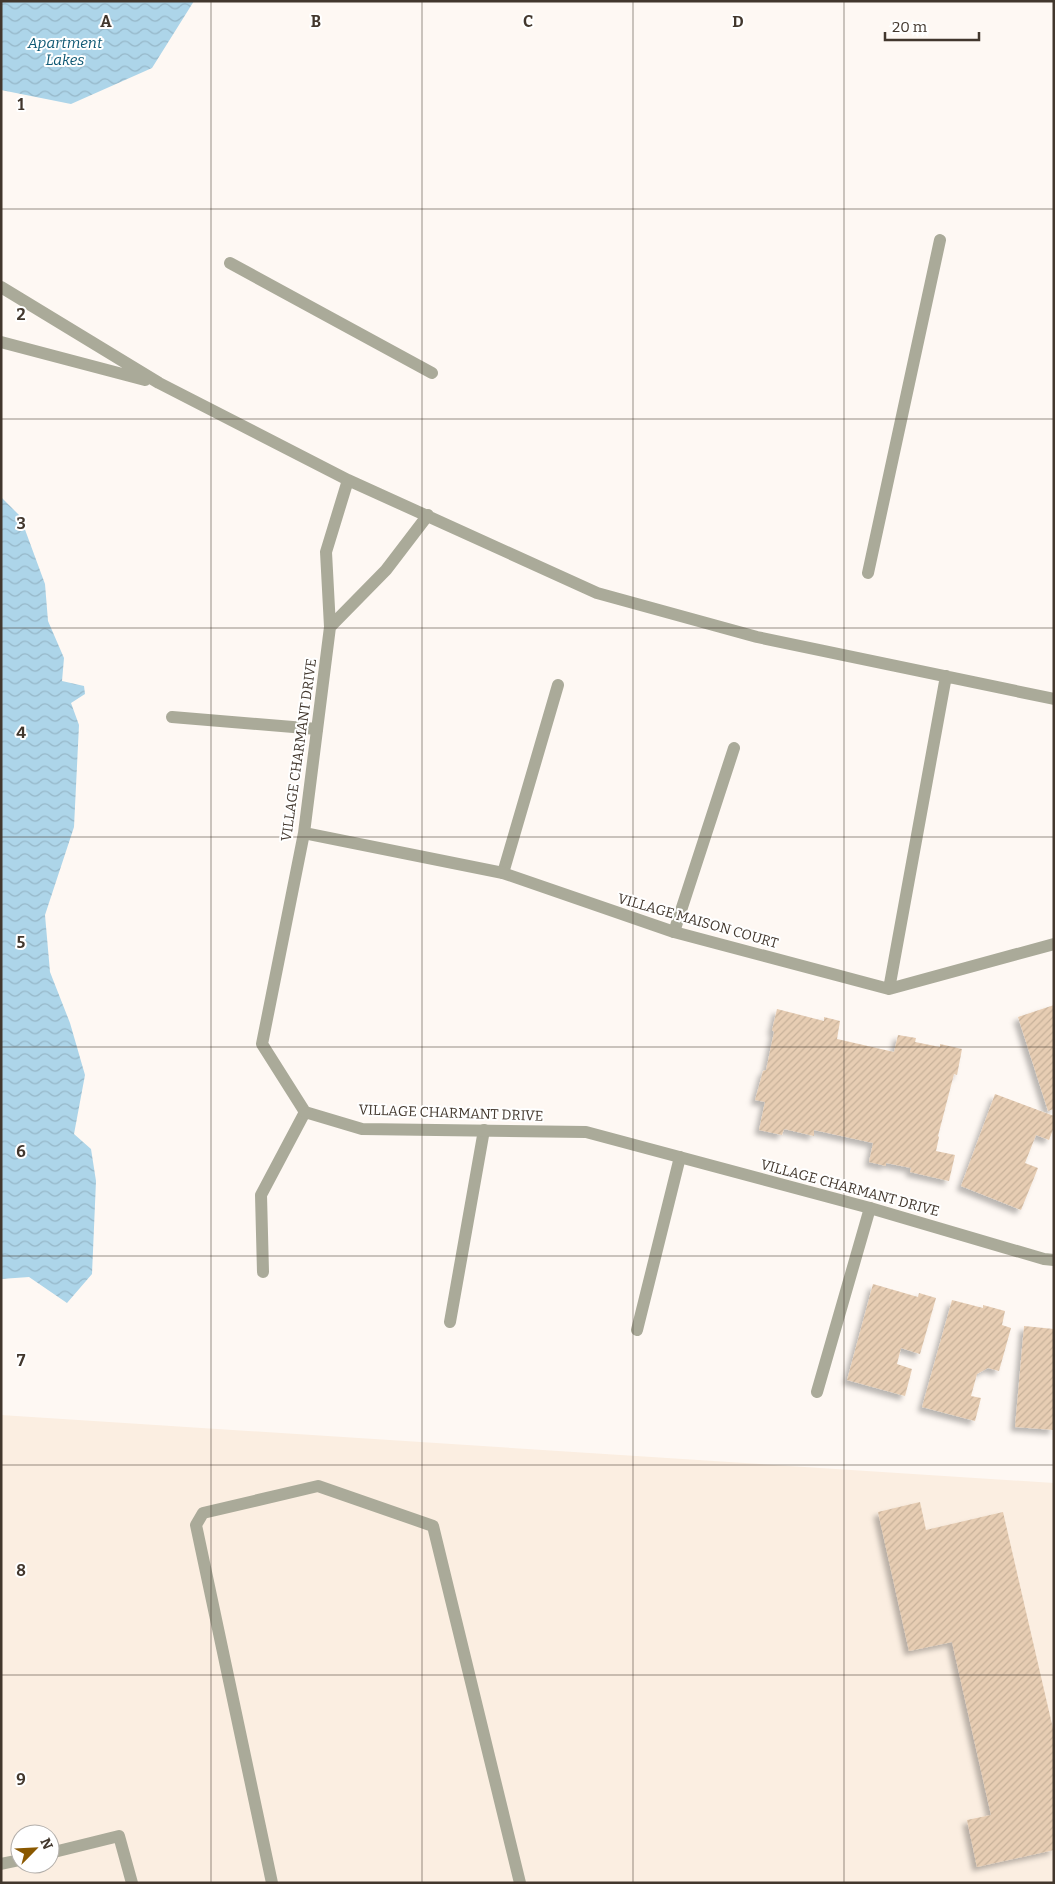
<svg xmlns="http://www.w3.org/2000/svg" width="1055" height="1884" viewBox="0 0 1055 1884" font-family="Bitter,serif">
<defs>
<pattern id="water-waves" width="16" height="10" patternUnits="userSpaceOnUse" patternTransform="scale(1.25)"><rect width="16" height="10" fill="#add5e9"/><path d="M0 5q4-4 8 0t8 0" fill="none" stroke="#96b7c8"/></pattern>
<pattern id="building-hatch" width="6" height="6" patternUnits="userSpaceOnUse" patternTransform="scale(1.25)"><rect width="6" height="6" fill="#e7cdb3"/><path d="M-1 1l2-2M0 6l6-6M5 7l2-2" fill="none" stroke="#c7b19a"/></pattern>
<filter id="shadow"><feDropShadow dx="-4.5" dy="4.5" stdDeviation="2.5" flood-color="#0004"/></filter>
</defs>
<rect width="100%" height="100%" fill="#fef8f3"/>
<!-- built -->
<path fill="#fbeee1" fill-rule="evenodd" d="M1,1415L1054,1483V1883H1ZM20,1834H50V1864H20Z"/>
<!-- water -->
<path fill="url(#water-waves)" d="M1,1H194L152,68L71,104L1,90Z
M1,497L20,516L45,584L48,621L64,658L62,681L84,686L85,694L71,703L79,725L74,827L45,915L50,972L70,1023L85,1075L74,1134L91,1149L96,1181L92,1274L67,1303L29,1277L1,1279Z"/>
<!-- building -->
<path fill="url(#building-hatch)" filter="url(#shadow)" d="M1054,1005V1109L1048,1111L1018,1017Z
M777,1009L824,1021V1017L840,1021L837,1039L894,1052L898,1035L916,1038L915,1042L940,1047V1044L962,1049L957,1075L954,1074L938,1136L939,1137L936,1151L955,1155L949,1181L910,1172L911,1168L886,1163V1166L869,1162L873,1143L814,1130V1136L784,1129L782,1135L759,1130L765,1102L755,1100L763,1071L766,1070L774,1032L772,1030Z
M995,1094L1054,1116V1127L1049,1140L1036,1135L1025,1163L1038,1168L1021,1210L961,1186Z
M873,1284L918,1297L919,1293L936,1298L920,1354L901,1348L897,1364L912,1369L905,1396L847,1380Z
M952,1300L983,1308V1305L1005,1311L1002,1325L1011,1328L999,1371L988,1368L977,1374L971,1396L981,1398L975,1421L922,1407Z
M1024,1326L1054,1329V1430L1015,1427Z
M920,1502L926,1530L1003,1512L1054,1733V1850L977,1867L967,1820L991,1815L952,1642L909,1651L878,1512Z"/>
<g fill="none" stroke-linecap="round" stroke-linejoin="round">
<!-- lane -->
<path stroke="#aa9" stroke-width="12" d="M230,263L432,373
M868,573L940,240
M172,717L317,729
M503,873L558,685
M674,932L734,748
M263,1272L261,1195L305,1112
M450,1322L484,1130
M637,1330L680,1157
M817,1392L870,1208
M50,1853L119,1836L132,1883
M1,1864L20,1860
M272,1883L196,1525L203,1513L318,1486L433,1526L520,1883"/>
<!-- street -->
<path stroke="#aa9" stroke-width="12" d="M1,287L159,383L348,480L597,593L757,637L1054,699
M1,342L145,380
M348,480L326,552L330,627L386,570L428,515
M330,627L304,833L262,1044L305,1112L362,1129L586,1132L870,1208L1044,1259L1054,1260
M304,833L503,873L674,932L889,989L1054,944
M889,989L946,676"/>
</g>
<!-- grid -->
<path fill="none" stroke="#42372d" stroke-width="1" stroke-opacity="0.55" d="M211,1V1883M422,1V1883M633,1V1883M844,1V1883M1,209H1054M1,419H1054M1,628H1054M1,837H1054M1,1047H1054M1,1256H1054M1,1465H1054M1,1675H1054"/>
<g text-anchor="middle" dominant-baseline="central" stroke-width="4" stroke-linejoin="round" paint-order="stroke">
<!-- street labels -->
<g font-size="14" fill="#42372d" stroke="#fff">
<text transform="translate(299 750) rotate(-82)">VILLAGE CHARMANT DRIVE</text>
<text transform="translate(698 921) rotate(16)">VILLAGE MAISON COURT</text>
<text transform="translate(451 1113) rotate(2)">VILLAGE CHARMANT DRIVE</text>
<text transform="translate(850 1188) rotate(15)">VILLAGE CHARMANT DRIVE</text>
</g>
<!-- water labels -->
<g font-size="15" font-style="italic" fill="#0d5874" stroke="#fff">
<text x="65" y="43">Apartment<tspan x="65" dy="17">Lakes</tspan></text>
</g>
</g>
<g font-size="16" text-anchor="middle" font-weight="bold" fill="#42372d" stroke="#fff" stroke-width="4" stroke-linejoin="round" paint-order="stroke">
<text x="106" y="27">A</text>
<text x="316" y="27">B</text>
<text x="528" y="27">C</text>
<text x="738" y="27">D</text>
<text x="21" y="110">1</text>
<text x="21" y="320">2</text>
<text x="21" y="529">3</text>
<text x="21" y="738">4</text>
<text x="21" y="948">5</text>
<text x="21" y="1157">6</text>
<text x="21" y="1366">7</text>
<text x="21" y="1576">8</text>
<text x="21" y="1785">9</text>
</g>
<!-- border -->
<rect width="1055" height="1884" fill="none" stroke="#42372d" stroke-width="5"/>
<!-- north arrow -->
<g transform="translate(35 1849) rotate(66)"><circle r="24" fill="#ffffff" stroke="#b3afab"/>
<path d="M0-4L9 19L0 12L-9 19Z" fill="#8a5800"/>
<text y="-8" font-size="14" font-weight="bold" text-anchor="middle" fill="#42372d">N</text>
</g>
<!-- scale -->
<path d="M885 32v8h94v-8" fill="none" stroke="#42372d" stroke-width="2.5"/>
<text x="892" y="32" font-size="15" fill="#42372d" stroke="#ffffff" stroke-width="4" paint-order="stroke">20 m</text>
</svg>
